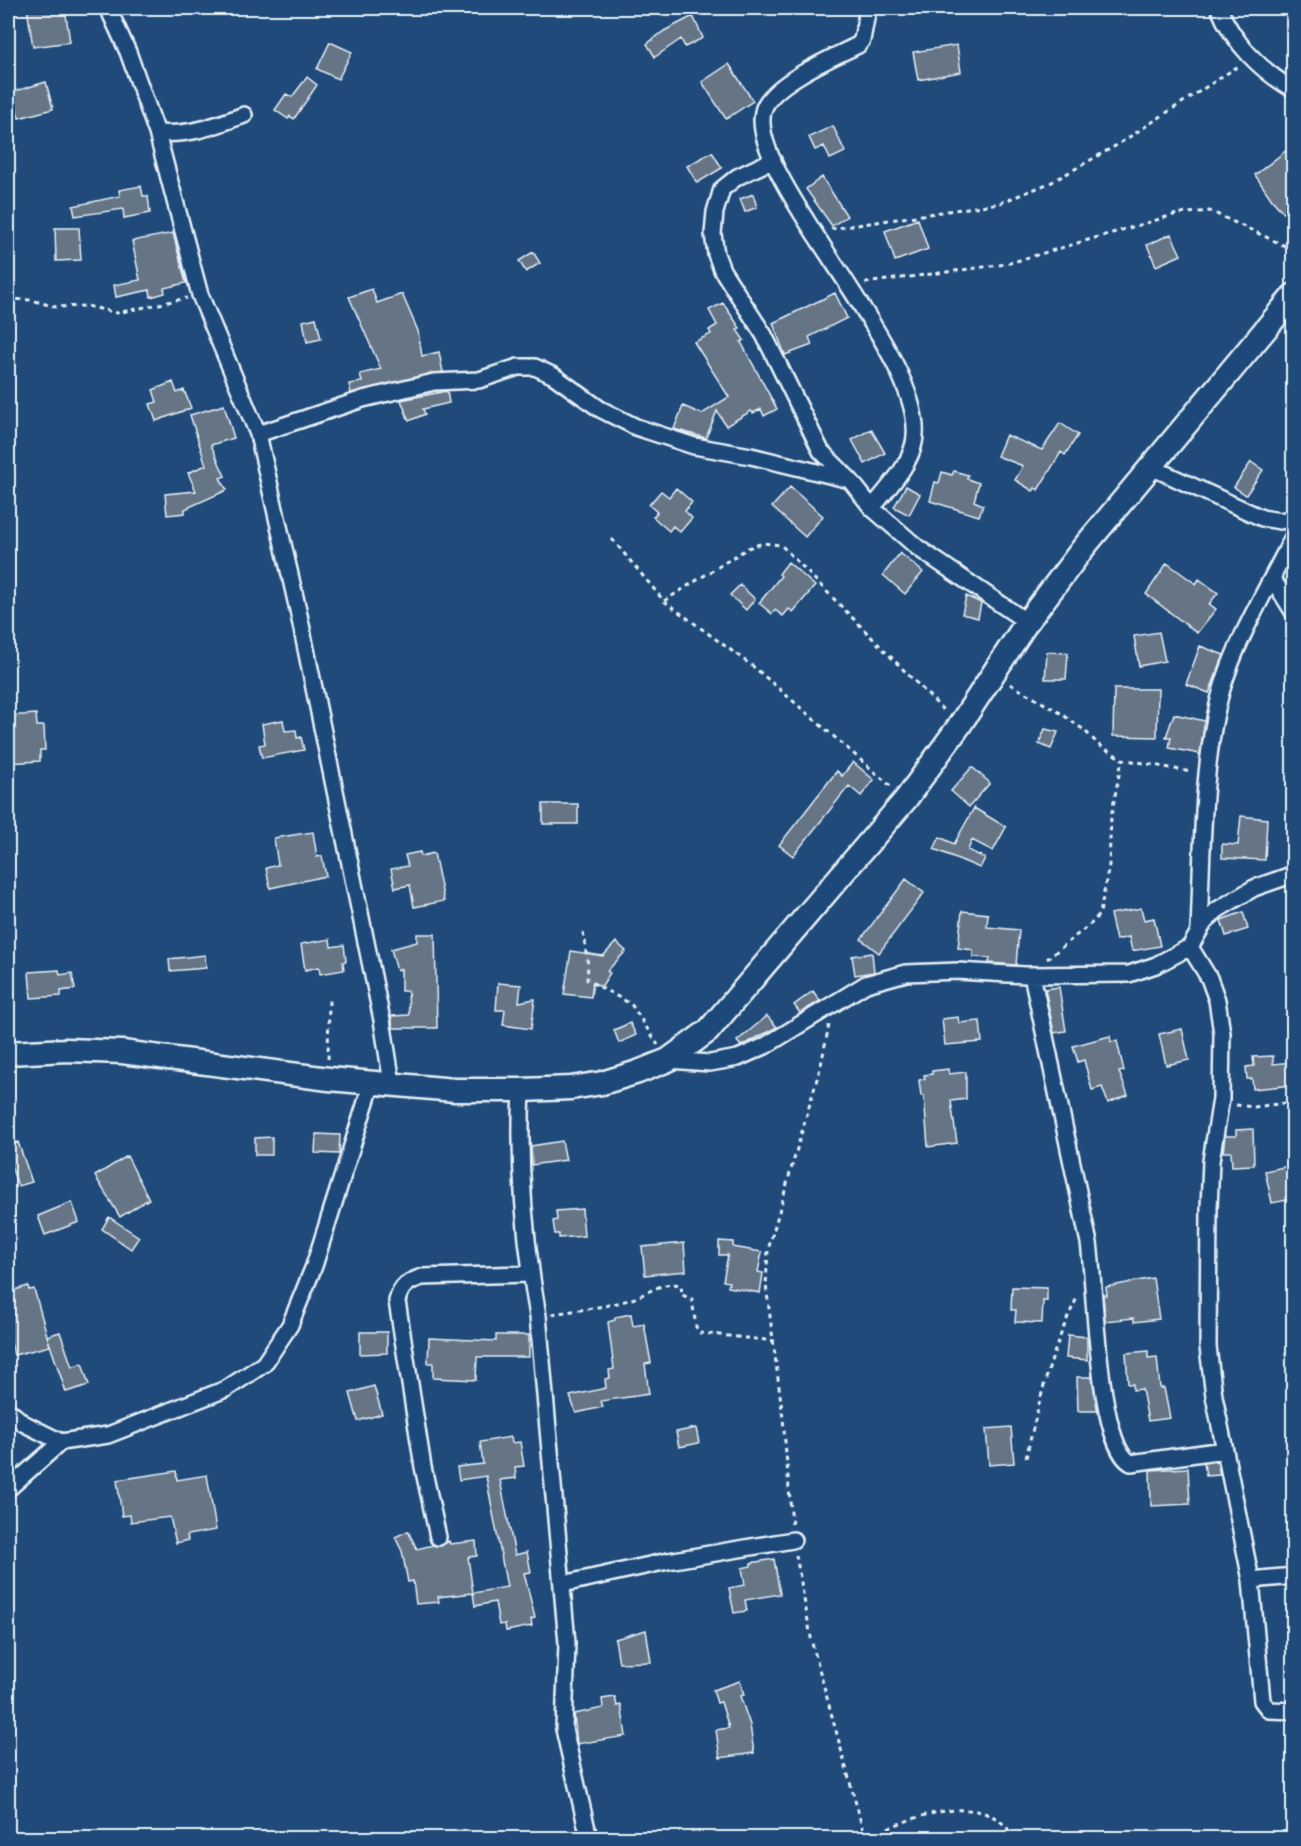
<svg xmlns="http://www.w3.org/2000/svg" width="1301" height="1846" viewBox="0 0 1301 1846" font-family="'Patrick Hand',sans-serif">
<rect width="100%" height="100%" fill="#1f4a7a"/>
<filter id="ink" filterUnits="userSpaceOnUse"><feTurbulence type="fractalNoise" baseFrequency=".0167" numOctaves="2"/><feDisplacementMap in="SourceGraphic" scale="12" xChannelSelector="R" yChannelSelector="G"/><feConvolveMatrix kernelMatrix="1 2 1 2 8 2 1 2 1" color-interpolation-filters="sRGB"/></filter>
<g filter="url(#ink)">
<!-- building -->
<path fill="#667485" stroke="#e8f1f8" stroke-width="1.5" d="M27,8H65L70,42L33,47Z
M693,16L703,38L685,47L681,39L655,57L647,44L664,31Z
M330,42L352,52L338,79L317,69Z
M957,45L961,72L918,80L913,52Z
M729,64L753,101L726,119L702,82Z
M307,77L317,85L294,119L290,116L288,119L275,110L286,94L292,97Z
M46,82L53,109L19,118L12,92Z
M833,126L845,152L830,159L824,146L815,150L809,137Z
M1288,149L1293,156V223L1272,200L1255,175Z
M712,152L722,168L697,183L687,166Z
M822,177L847,216L832,226L806,189Z
M141,186L143,196H148L150,213L124,218L123,209L75,216L73,206L120,196L119,190Z
M753,194L757,207L745,212L740,199Z
M918,219L928,249L895,261L885,231Z
M55,228H79L81,260L56,261Z
M173,233L186,283L164,288L165,293L151,297L150,290L116,297L114,285L140,280L132,241Z
M1171,234L1181,255L1156,266L1147,245Z
M533,252L540,263L526,272L519,261Z
M372,289L377,303L402,294L418,331L422,356L439,352L443,372L351,393L349,384L362,382L360,374L381,369L349,297Z
M835,293L847,318L809,337L812,345L785,355L773,323Z
M723,303L740,328L737,330L744,340L741,342L777,409L764,416L761,409L753,413L751,411L726,426L717,411L706,438L674,429L683,406L702,414L729,397L694,342L711,334L709,330L717,325L709,310Z
M316,318L321,339L307,342L303,321Z
M173,382L177,393L184,390L191,408L156,421L150,404L157,402L153,390Z
M447,391L449,403L423,409L425,414L409,421L401,400Z
M224,405L234,438L211,445L225,476L220,478L227,490L185,509V513L167,515L165,494L196,491L188,473L206,465L190,415Z
M1060,423L1078,435L1065,455L1061,452L1038,490L1035,488L1033,491L1015,480L1023,466L997,456L1006,435L1042,450Z
M871,429L885,453L865,464L852,440Z
M1251,462L1263,470L1246,495L1234,487Z
M954,471L968,475L967,479L979,483L974,501L983,505L979,516L930,501L935,482L939,483L942,472L952,475Z
M906,486L920,494L909,515L894,507Z
M790,487L823,516L805,537L772,507Z
M676,488L692,502L685,511L692,518L680,532L673,526L669,531L653,517L657,512L649,505L661,491L669,497Z
M900,553L923,572L905,594L883,575Z
M788,562L815,586L793,612L789,609L783,616L775,610L772,614L759,603L781,576L779,574Z
M1167,563L1196,584L1199,579L1218,593L1209,604L1216,609L1197,633L1146,594Z
M740,585L755,599L746,610L730,595Z
M966,596L981,603L978,618L962,614Z
M1159,632L1165,661L1139,666L1134,636Z
M1200,646L1224,655L1209,693L1186,684Z
M1047,652L1068,653L1066,679H1045Z
M1114,689H1158L1157,737L1113,736Z
M36,714L37,726H44L45,750H40V761L8,763V716Z
M1174,714L1205,721L1200,754L1169,748L1171,737H1166Z
M283,720L285,731L296,730L297,738L301,737L304,750L262,758L259,745L265,744L262,724Z
M1045,729L1058,732L1051,749L1039,744Z
M853,762L874,780L861,796L849,786L793,856L779,845L837,771L842,776Z
M972,767L990,783L969,807L951,791Z
M543,804H578V824H543Z
M974,808L1006,827L993,851L972,840L968,850L985,858L980,868L934,849L940,837L954,844Z
M1241,816L1267,819L1265,860L1222,858V844L1238,845Z
M313,832L317,857L322,856L326,876L270,888L266,868L278,865L274,838Z
M420,852L421,856L434,853L444,901L414,907L410,885L395,888L391,869L408,866L405,855Z
M906,879L924,893L879,953L861,939Z
M1141,908L1144,920L1154,918L1160,946L1132,951L1129,937L1116,940L1110,914Z
M962,911L988,914L987,927L1019,930L1016,965L989,963L990,958L973,957V950L958,948Z
M1243,912L1248,929L1226,936L1221,920Z
M417,934H435L437,1028H393L391,1016L409,1015L408,991H401V969L397,971L391,949L417,942Z
M330,939L331,947L344,945L346,961L343,962L344,970L320,974L319,967L305,970L301,944Z
M616,942L626,951L607,971L610,973L601,987L593,982L591,997L564,994L571,951L603,956Z
M872,953L874,972L855,975L852,956Z
M205,955L206,968L170,971L169,959Z
M59,970L60,975L72,973L75,989L61,991V996L31,998L29,972Z
M498,983L521,985L519,1002L535,999L531,1029L503,1025L505,1010H496Z
M1059,987L1066,1031L1054,1033L1045,989Z
M813,991L820,1001L800,1013L794,1005Z
M767,1016L777,1027L741,1046L737,1041Z
M958,1017L959,1023L980,1021L982,1042L945,1045L942,1019Z
M630,1023L636,1035L619,1043L614,1030Z
M1182,1029L1189,1060L1166,1065L1159,1034Z
M1110,1036L1111,1042L1117,1041L1124,1071L1119,1072L1128,1095L1108,1103L1102,1087L1092,1090L1084,1060L1078,1062L1073,1046Z
M1273,1056V1064L1293,1062V1085L1253,1089L1252,1079H1247L1246,1067L1254,1066L1253,1057Z
M948,1069L949,1074L966,1072V1099L951,1101L957,1143L928,1147L924,1096H921L919,1080L925,1079L924,1075L932,1074V1071Z
M1253,1129L1254,1165L1232,1166L1231,1152H1223L1225,1136H1236V1130Z
M316,1134L340,1135L339,1154L315,1153Z
M272,1137V1155H255V1138Z
M562,1141L566,1160L532,1165L531,1146Z
M18,1142L32,1182L18,1186L10,1163L8,1164V1146Z
M127,1156L149,1199L120,1217L95,1176Z
M1293,1165V1199L1272,1203L1265,1171Z
M72,1202L79,1222L45,1235L38,1216Z
M582,1209L584,1236L559,1238V1234H555L553,1221L557,1220L556,1211Z
M109,1217L139,1237L131,1249L102,1229Z
M719,1241L733,1242V1247L762,1252L758,1272L763,1273L760,1293L728,1287L729,1282L723,1281L728,1255H719Z
M684,1243L686,1271L645,1275L642,1247Z
M1153,1278L1159,1319L1134,1322V1318L1105,1321L1103,1295H1107L1106,1287Z
M28,1286L29,1290L34,1289L50,1346L14,1355L11,1343L8,1344V1292Z
M1012,1287L1047,1288V1301H1043L1042,1323L1015,1322L1016,1310H1011Z
M631,1314L633,1326L644,1324L651,1363L645,1364L649,1394L601,1401L603,1407L576,1413L570,1396L606,1388L605,1379L610,1378L609,1370L614,1369L608,1322L615,1320V1317Z
M60,1332L72,1367L82,1363L89,1385L66,1392L47,1336Z
M360,1332H387V1353L360,1354Z
M496,1335H529V1357H477L476,1380L433,1378V1363H428L429,1338L496,1341Z
M1068,1335L1087,1337V1360L1066,1358Z
M1148,1351V1358L1157,1357L1160,1388H1164L1170,1418L1148,1421L1142,1389L1133,1390V1384H1128L1126,1353Z
M1077,1377H1092L1098,1411H1078Z
M374,1386L382,1414L358,1421L350,1393Z
M1011,1427L1014,1463L989,1465L986,1429Z
M696,1428L699,1443L679,1447L676,1432Z
M511,1437L512,1443L520,1442L524,1466L515,1467L516,1478L500,1480L515,1555L527,1552L531,1572L524,1573L535,1618L531,1619L532,1626L506,1631L505,1624L499,1625L495,1602L475,1606L473,1593L507,1587L486,1476L459,1480L457,1467L483,1464L480,1442Z
M1217,1461L1220,1475L1206,1476L1204,1463Z
M1188,1468L1190,1504L1151,1506L1150,1470Z
M176,1471L177,1480L207,1475L216,1530L187,1535L188,1540L176,1543L170,1517L131,1522L130,1515L122,1516L117,1480Z
M408,1531L417,1549L433,1545L441,1546L449,1541L450,1544L476,1541L477,1556L468,1557L473,1593L438,1597L439,1602L416,1604L413,1581L408,1582L402,1551L395,1537Z
M774,1559L780,1594L745,1600L747,1611L734,1613L729,1588L745,1585L742,1568L751,1566V1563Z
M646,1630L651,1662L619,1663L615,1639Z
M740,1681L744,1695L740,1696L750,1725L754,1753L720,1758L716,1730L729,1728L721,1702L717,1703L713,1690Z
M615,1697L617,1706L621,1705L626,1736L577,1744L574,1714L603,1708L602,1699Z"/>
<g fill="none" stroke-linecap="round" stroke-linejoin="round">
<!-- street casing -->
<g stroke="#e8f1f8" stroke-width="20">
<path id="street" d="M108,8L128,52L157,133L200,295L258,434L298,610L382,1020L392,1083
M868,8L862,40L858,45C834,57 780,80 766,104C731,163 933,357 914,443C909,467 887,489 872,508
M1219,8C1233,43 1261,71 1294,90
M157,133C189,136 214,126 244,115
M773,160L737,177L722,189L715,212L713,234L716,254L722,270L764,335L821,451L850,480L872,508L918,548L1027,622
M258,434L363,399L434,382L479,380L518,367H535L554,376L600,409L636,427L694,446L751,456L850,480
M1151,467L1262,518L1280,521L1294,518
M1272,578L1294,613
M1199,931C1202,857 1202,758 1222,689C1237,637 1270,584 1294,535
M1190,947L1209,978L1217,1000L1222,1033L1221,1099L1211,1161L1209,1208L1208,1347L1214,1396L1251,1580L1262,1701L1269,1710L1294,1711
M1032,975L1089,1243C1095,1282 1097,1446 1131,1463L1224,1450
M668,1060L710,1063L738,1058L765,1046L866,984L906,973L958,971L1025,975L1129,974L1156,965L1190,947L1204,923L1217,910L1254,888L1294,874
M522,1090C518,1166 525,1242 538,1316L567,1643L564,1729L589,1838
M8,1410L23,1423L61,1442L108,1435L226,1389L264,1364L290,1325L314,1266L372,1083
M8,1489L61,1442
M438,1537L423,1467L397,1301C401,1286 407,1282 422,1277L530,1274
M1251,1580L1294,1576
M563,1584L668,1561L793,1540"/>
</g>
<!-- secondary casing -->
<g stroke="#e8f1f8" stroke-width="27">
<path id="secondary" d="M8,1053L67,1050L122,1052L329,1079L455,1090H522L571,1088L602,1083L638,1072L668,1060L708,1031L906,799L959,726L1027,622L1084,547L1294,295"/>
</g>
<!-- path -->
<path stroke="#e8f1f8" stroke-width="3" stroke-dasharray="4.5 4.5" stroke-linecap="butt" d="M831,229L1000,203L1052,182L1117,145L1240,65
M865,283L1006,264L1177,214L1210,211L1294,250
M8,299L31,300L56,307L87,306L117,313L187,298
M612,539L664,601L755,668L893,788
M664,601L748,548L763,543L781,545L945,712
M1010,684L1059,712L1084,730L1099,745L1122,759L1191,772
M583,932L588,965L587,980L631,1004L658,1045
M1047,959L1093,922L1100,913L1109,865L1111,817L1122,759
M328,1059L329,1000
M1236,1105L1254,1107L1294,1102
M552,1314C578,1310 607,1307 632,1299C649,1293 662,1281 681,1285L682,1295L692,1299L696,1327L700,1333L775,1341
M1026,1458C1039,1403 1051,1349 1077,1298
M792,1524L783,1418L766,1285L768,1250L821,1065L829,1025
M796,1555L812,1643L865,1837
M863,1838C905,1821 984,1784 1014,1838"/>
<!-- street -->
<use href="#street" stroke="#1f4a7a" stroke-width="15"/>
<!-- secondary -->
<use href="#secondary" stroke="#1f4a7a" stroke-width="22"/>
</g>
</g>
<!-- margin -->
<rect width="1301" height="1846" fill="none" stroke="#1f4a7a" stroke-width="30"/>
<rect x="15" y="15" width="1271" height="1816" fill="none" stroke="#e8f1f8" stroke-width="2" filter="url(#ink)"/>
</svg>
